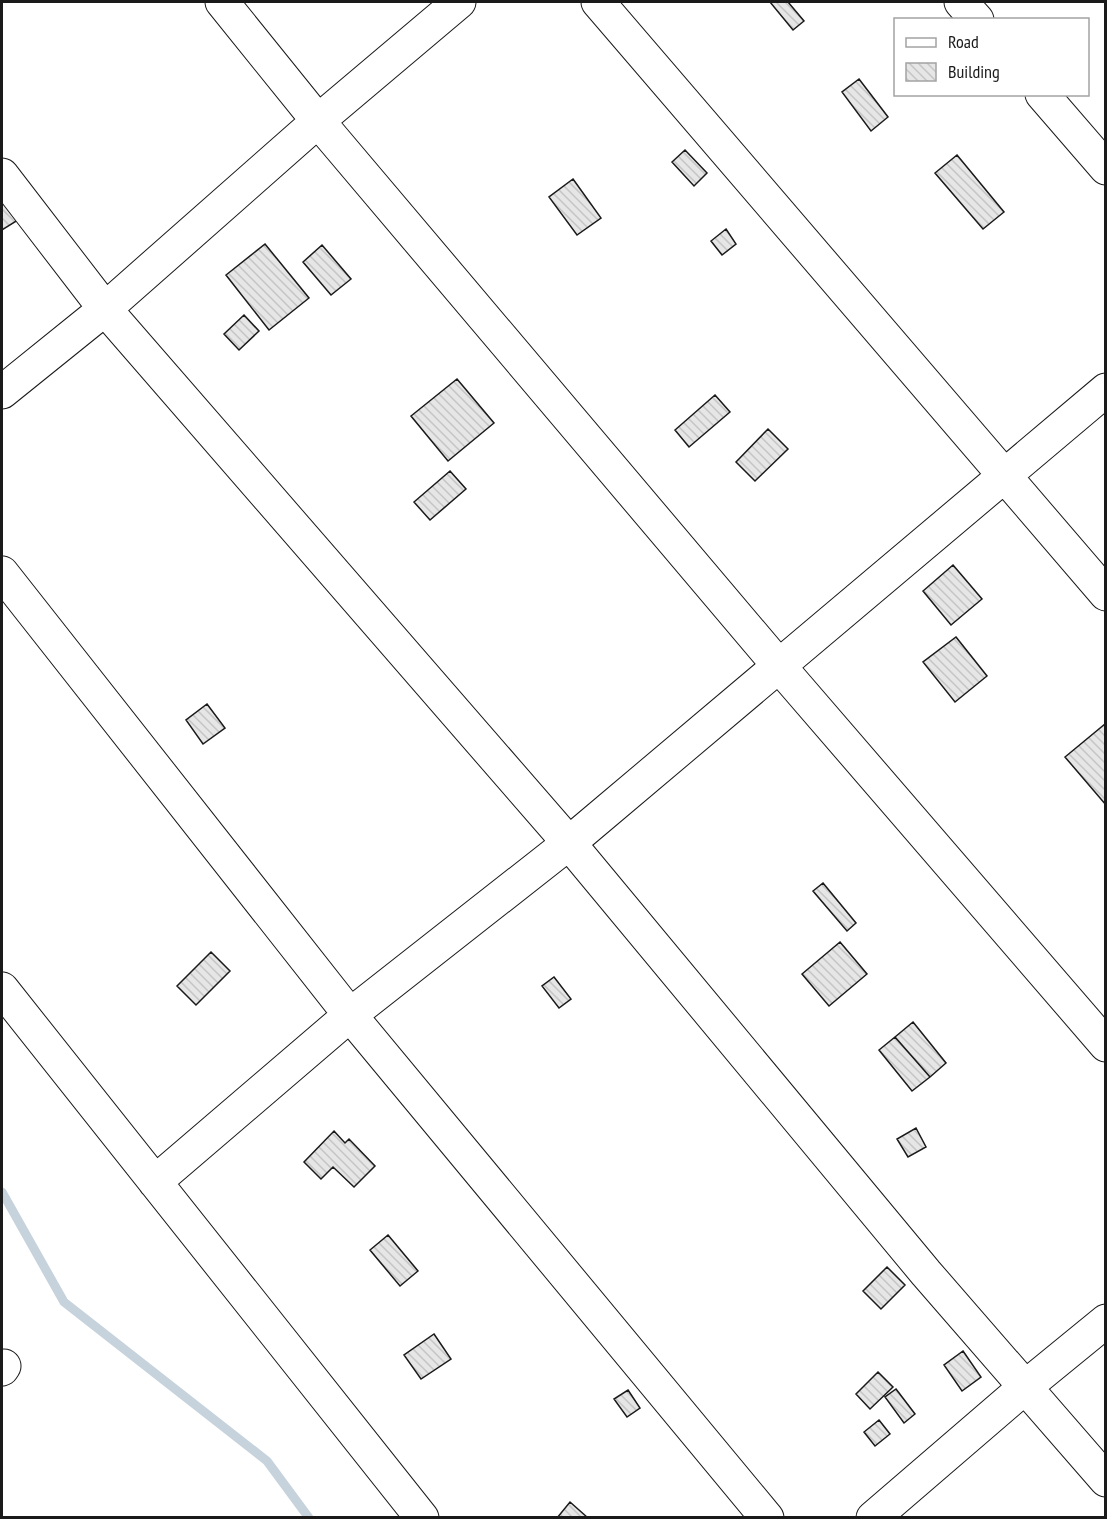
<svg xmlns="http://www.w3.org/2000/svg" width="1107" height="1519" viewBox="0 0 1107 1519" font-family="'PT Sans Narrow',sans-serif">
<defs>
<pattern id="building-back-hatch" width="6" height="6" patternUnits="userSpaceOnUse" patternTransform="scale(1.5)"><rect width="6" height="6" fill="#e6e6e6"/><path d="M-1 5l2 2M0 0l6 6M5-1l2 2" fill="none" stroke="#c5c5c5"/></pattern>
</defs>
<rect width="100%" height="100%" fill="#fff"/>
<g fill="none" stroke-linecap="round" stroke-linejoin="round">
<!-- stream -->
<path stroke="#c6d2dc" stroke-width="9" d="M2,1192L64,1302L267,1461L309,1518"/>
</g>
<!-- building -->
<path fill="url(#building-back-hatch)" stroke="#1a1a1a" stroke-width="1.5" d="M770,2H788L804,21L793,30Z
M859,79L888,117L871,131L842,92Z
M685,150L707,173L694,186L672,162Z
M957,155L1004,212L983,229L935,173Z
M573,179L601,218L577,235L549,197Z
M15,197L26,215L2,230V205Z
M726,229L736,244L722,255L711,241Z
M265,244L309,298L269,330L226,275Z
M322,245L351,279L331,295L303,262Z
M244,315L259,331L239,350L224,334Z
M457,379L494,423L448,461L411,416Z
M715,395L730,412L689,447L675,430Z
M768,429L788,449L755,481L736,462Z
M450,471L466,489L430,520L414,502Z
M953,565L982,599L951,625L923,591Z
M956,637L987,676L955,702L923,662Z
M207,704L225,728L203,744L186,720Z
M1105,724H1106V805L1065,757Z
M823,883L856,923L847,931L813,891Z
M840,942L867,974L829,1006L802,974Z
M211,952L230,971L196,1005L177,986Z
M554,977L571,999L559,1008L542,986Z
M913,1022L946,1063L930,1077L895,1037Z
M895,1037L930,1077L912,1091L879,1050Z
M916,1128L926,1147L908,1157L897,1139Z
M334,1131L345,1143L349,1139L375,1166L354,1187L333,1167L321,1179L304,1162Z
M388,1235L418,1271L400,1286L370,1250Z
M887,1267L905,1285L881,1309L863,1291Z
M434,1334L451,1359L421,1379L404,1355Z
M963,1351L981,1377L962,1391L944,1365Z
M878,1372L893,1387L870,1409L856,1394Z
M896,1389L915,1414L904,1423L885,1397Z
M628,1390L640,1408L627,1417L614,1399Z
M879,1420L890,1434L875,1446L864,1432Z
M570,1502L588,1518H557Z"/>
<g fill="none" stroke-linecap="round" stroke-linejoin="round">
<!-- minor casing -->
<g stroke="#1a1a1a" stroke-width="35">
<path id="minor" d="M222,2L318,121L779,666L1106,1045
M598,2L1106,594
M961,2L977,20
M1042,94L1106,168
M2,175L105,309L569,843L926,1273L1106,1480
M2,392L105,309L318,121L459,2
M2,573L350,1015L767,1518
M2,989L422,1518
M155,1182L350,1015L569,843L1106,390
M2,1369L4,1366
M873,1518L1024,1388L1106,1321"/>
</g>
<!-- minor -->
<use href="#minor" stroke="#fff" stroke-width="33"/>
</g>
<!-- border -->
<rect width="1107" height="1519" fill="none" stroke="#1a1a1a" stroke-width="6"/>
<!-- legend -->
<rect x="894" y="18" width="195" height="78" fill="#ffffff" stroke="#a3a3a3" stroke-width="1.5"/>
<rect x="906" y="38" width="30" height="9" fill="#ffffff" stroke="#a3a3a3" stroke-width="1.5"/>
<text x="948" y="48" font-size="18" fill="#1a1a1a">Road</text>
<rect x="906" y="63" width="30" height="18" fill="url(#building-back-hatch)" stroke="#a3a3a3" stroke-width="1.5"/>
<text x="948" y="78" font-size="18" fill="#1a1a1a">Building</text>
</svg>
